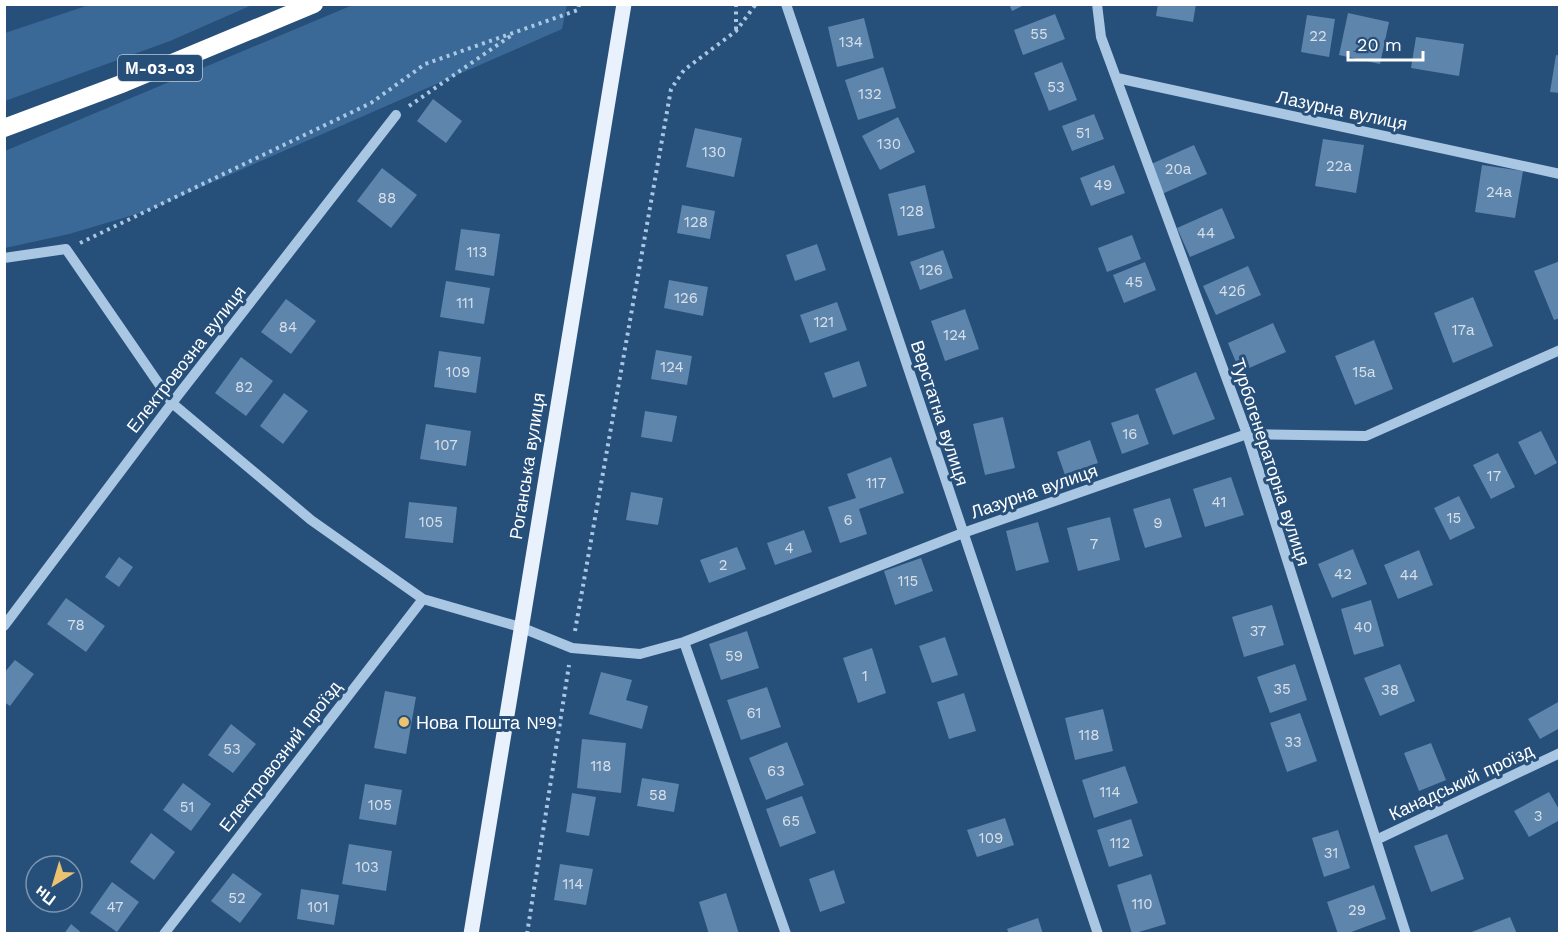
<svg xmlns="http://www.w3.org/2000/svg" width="1564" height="938" viewBox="0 0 1564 938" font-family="'Work Sans',sans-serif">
<rect width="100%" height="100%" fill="#264f7a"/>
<!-- green -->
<path fill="#3a6997" d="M92,4H252V5L170,41L5,101V33Z
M355,4L567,5L562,29L147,211L69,234L5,248V151Z"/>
<!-- building -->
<path fill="#5e85ab" d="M1009,4H1026L1012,11Z
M1158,4H1196L1193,22L1156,16Z
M1348,13L1389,22L1380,64L1339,55Z
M1055,14L1065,39L1023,55L1014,30Z
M1307,15L1335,19L1329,57L1301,52Z
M864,18L874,58L837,67L828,27Z
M1416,37L1464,44L1459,76L1411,68Z
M1556,55L1560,56V93L1550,92Z
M1062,62L1077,100L1049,111L1034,73Z
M883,67L896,108L858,120L845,80Z
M433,99L462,121L446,143L417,121Z
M1094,114L1104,139L1072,151L1062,126Z
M898,117L915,152L880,170L862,136Z
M695,128L742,138L734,177L686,167Z
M1323,139L1364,145L1356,193L1315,186Z
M1194,145L1207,174L1162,194L1149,165Z
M1114,165L1125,193L1091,206L1080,178Z
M1482,165L1523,171L1515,218L1475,212Z
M382,168L417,195L391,228L357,201Z
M925,185L935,228L898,236L888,194Z
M682,205L715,211L710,239L677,233Z
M1222,208L1235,238L1190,257L1177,228Z
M461,229L500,234L494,276L455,270Z
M1132,235L1141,259L1107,272L1098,248Z
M817,244L826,270L795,281L786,255Z
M943,250L953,278L920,290L910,262Z
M1560,261V318L1554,320L1534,271Z
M1145,262L1156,290L1124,303L1113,275Z
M1248,266L1261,295L1216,315L1203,286Z
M669,280L708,287L703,316L664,308Z
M446,281L490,288L484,324L440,317Z
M1473,297L1493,346L1453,363L1434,313Z
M286,299L316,321L291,354L261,332Z
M837,302L847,330L810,343L800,315Z
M965,309L979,349L945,361L931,321Z
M1273,323L1286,352L1240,372L1228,343Z
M1374,340L1393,389L1355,405L1335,356Z
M656,350L692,356L687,385L651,379Z
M439,351L481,357L476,393L434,387Z
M241,357L273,381L246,416L215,393Z
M859,361L867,386L833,398L824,373Z
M1196,372L1215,419L1173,435L1155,389Z
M284,393L308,411L283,444L260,426Z
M645,411L677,416L672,442L641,437Z
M1138,414L1149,444L1122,454L1111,423Z
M1003,417L1015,468L985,475L973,424Z
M426,424L471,431L466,466L420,459Z
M1541,431L1557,463L1535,475L1518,442Z
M1090,440L1098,463L1065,475L1057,452Z
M1498,453L1515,487L1491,499L1473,465Z
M891,457L904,493L859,509L867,534L840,543L828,507L856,498L847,474Z
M1231,477L1244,515L1205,527L1193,489Z
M631,492L663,498L658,525L626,520Z
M1459,496L1475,528L1450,540L1434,508Z
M1170,498L1182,537L1145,548L1133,509Z
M409,502L457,507L453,543L405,538Z
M1110,517L1120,560L1078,571L1067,528Z
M1038,522L1049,562L1016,571L1006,531Z
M804,530L812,552L775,565L767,543Z
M737,547L746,569L709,583L700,560Z
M1353,549L1367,584L1332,598L1318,564Z
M1419,550L1433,585L1398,599L1384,565Z
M119,557L133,567L119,587L105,577Z
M921,558L933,591L895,605L884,571Z
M66,598L105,626L86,652L47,624Z
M1371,600L1384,646L1354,655L1341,609Z
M1272,605L1284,645L1244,657L1232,617Z
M747,631L759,668L721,680L709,644Z
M945,637L958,675L932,683L919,646Z
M872,648L886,693L858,703L843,658Z
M15,660L34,674L10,706L4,702V673Z
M1295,664L1307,700L1270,713L1257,677Z
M1400,664L1415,701L1380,716L1364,678Z
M601,672L632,680L626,700L648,706L642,729L589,714Z
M767,687L781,727L741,740L727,700Z
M385,691L416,697L406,754L374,748Z
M964,693L976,731L949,739L937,702Z
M1560,701V728L1540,739L1528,719Z
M1103,709L1113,751L1075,760L1065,718Z
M1300,713L1317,761L1287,772L1270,723Z
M231,724L256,744L233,773L208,755Z
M582,739L626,743L621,793L577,788Z
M787,742L804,785L766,800L749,758Z
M1431,743L1446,780L1419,791L1404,753Z
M1125,766L1138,803L1094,818L1082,780Z
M642,778L679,784L674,812L637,806Z
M183,783L211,804L191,831L163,810Z
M365,784L402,790L396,825L359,819Z
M1549,792L1560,811V820L1529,837L1514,811Z
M572,793L596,797L589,836L566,832Z
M802,796L816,833L780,847L766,809Z
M1005,818L1014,845L977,857L967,830Z
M1131,819L1143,856L1109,867L1097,830Z
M1338,830L1350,868L1324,877L1312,838Z
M151,833L175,852L154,880L130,862Z
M1447,834L1464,879L1431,892L1414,846Z
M349,844L392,851L386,891L342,884Z
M560,864L593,869L586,905L554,900Z
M834,870L845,903L820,912L809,879Z
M233,873L262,894L240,923L211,901Z
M1151,874L1166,924L1132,934L1117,885Z
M112,882L139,902L117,932L90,913Z
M1374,885L1386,919L1346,934H1338L1327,902Z
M301,889L339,895L334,925L297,919Z
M726,893L739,934H709L699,902Z
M1510,917L1517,934H1469V933Z
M1038,918L1043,934H1009L1007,929Z
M71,924L83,934H64Z"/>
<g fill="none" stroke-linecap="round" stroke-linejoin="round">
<!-- path -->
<path stroke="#a9c7e3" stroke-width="4" stroke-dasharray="3 4.5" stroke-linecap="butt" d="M736,4V31
M409,106L512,35
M80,243L371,103L425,64L578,10L579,4
M575,631L671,89L684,70L736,31L756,4
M527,934L569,665"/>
<!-- minor -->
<path stroke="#a9c7e3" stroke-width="10" d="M786,4L1098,934
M1097,4L1101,37L1247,434L1406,934
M1117,78L1560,174
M4,258L66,249L172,403L311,520L423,599L520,627L572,648L640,654L684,642L963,533L1247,434L1366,436L1560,350
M4,626L172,403L396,115
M684,642L786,934
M1376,840L1560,753
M164,934L423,599"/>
<!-- major -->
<path stroke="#e9f1fc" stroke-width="15" d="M471,934L624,4"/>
<!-- highway -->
<path stroke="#fff" stroke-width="18" d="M4,128L124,83L314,4"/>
</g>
<!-- markers -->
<circle fill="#ecc16f" stroke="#264f7a" stroke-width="2" cx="404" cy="722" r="6"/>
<g text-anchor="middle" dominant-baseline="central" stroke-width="6" stroke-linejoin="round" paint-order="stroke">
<!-- number labels -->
<g font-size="15" fill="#d7e0ea">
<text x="1039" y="34">55</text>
<text x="1318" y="36">22</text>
<text x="851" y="42">134</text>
<text x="1056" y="87">53</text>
<text x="870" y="94">132</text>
<text x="1083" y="133">51</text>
<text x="889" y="144">130</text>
<text x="714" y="152">130</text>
<text x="1339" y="166">22а</text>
<text x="1178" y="169">20а</text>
<text x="1103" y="185">49</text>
<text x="1499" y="192">24а</text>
<text x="387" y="198">88</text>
<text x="912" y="211">128</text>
<text x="696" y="222">128</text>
<text x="1206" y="233">44</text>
<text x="477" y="252">113</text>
<text x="931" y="270">126</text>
<text x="1134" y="282">45</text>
<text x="1232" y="291">42б</text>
<text x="686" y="298">126</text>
<text x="465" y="303">111</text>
<text x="824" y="322">121</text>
<text x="288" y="327">84</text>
<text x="1463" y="330">17а</text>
<text x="955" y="335">124</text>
<text x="672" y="367">124</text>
<text x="458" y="372">109</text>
<text x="1364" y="372">15а</text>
<text x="244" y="387">82</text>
<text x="1130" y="434">16</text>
<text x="446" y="445">107</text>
<text x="1494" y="476">17</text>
<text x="876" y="483">117</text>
<text x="1219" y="502">41</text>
<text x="1454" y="518">15</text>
<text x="848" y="520">6</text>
<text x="431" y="522">105</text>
<text x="1158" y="523">9</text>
<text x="1094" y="544">7</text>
<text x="789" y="548">4</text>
<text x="723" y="565">2</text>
<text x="1343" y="574">42</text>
<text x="1409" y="575">44</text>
<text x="908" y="581">115</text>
<text x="76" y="625">78</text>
<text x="1363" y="627">40</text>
<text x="1258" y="631">37</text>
<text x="734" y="656">59</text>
<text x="865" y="676">1</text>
<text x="1282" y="689">35</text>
<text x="1390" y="690">38</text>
<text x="754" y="713">61</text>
<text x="1089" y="735">118</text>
<text x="1293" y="742">33</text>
<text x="232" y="749">53</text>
<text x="601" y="766">118</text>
<text x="776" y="771">63</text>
<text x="1110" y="792">114</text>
<text x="658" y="795">58</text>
<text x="380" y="805">105</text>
<text x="187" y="807">51</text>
<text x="1538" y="816">3</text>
<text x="791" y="821">65</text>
<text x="991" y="838">109</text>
<text x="1120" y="843">112</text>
<text x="1331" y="853">31</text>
<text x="367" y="867">103</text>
<text x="573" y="884">114</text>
<text x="237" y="898">52</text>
<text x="1142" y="904">110</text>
<text x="115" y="907">47</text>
<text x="318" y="907">101</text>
<text x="1357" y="910">29</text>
</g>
<!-- shield labels -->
<rect fill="#264f7a" stroke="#becad7" stroke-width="1.5" x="118" y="55" width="84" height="26" rx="4.5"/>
<g font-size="16" font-weight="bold" fill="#fff">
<text x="160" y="68">М-03-03</text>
</g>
<!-- street labels -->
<g font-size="18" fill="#fff" stroke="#264f7a">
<text transform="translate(1342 110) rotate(12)">Лазурна вулиця</text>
<text transform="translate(186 359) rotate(-52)">Електровозна вулиця</text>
<text transform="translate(940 413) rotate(72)">Верстатна вулиця</text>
<text transform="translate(1271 462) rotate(72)">Турбогенераторна вулиця</text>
<text transform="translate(527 466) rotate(-81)">Роганська вулиця</text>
<text transform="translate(1034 491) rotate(-19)">Лазурна вулиця</text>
<text transform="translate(280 756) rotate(-52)">Електровозний проїзд</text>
<text transform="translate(1461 782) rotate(-25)">Канадський проїзд</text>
</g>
<!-- poi labels -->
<g font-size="18" fill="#fff" stroke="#264f7a" text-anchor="start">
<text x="416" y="722">Нова Пошта №9</text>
</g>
</g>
<!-- border -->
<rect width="1564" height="938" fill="none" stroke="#ffffff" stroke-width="12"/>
<!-- north arrow -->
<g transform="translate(54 884) rotate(217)"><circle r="28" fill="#264f7a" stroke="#7d95af" stroke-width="1.5"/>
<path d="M0-4.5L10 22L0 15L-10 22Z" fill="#ecc16f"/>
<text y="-9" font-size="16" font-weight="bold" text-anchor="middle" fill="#ffffff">Пн</text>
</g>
<!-- scale -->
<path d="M1348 51v9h75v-9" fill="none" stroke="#ffffff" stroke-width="3"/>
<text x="1357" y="51" font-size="18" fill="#ffffff" stroke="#264f7a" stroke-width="4.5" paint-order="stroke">20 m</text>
</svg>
